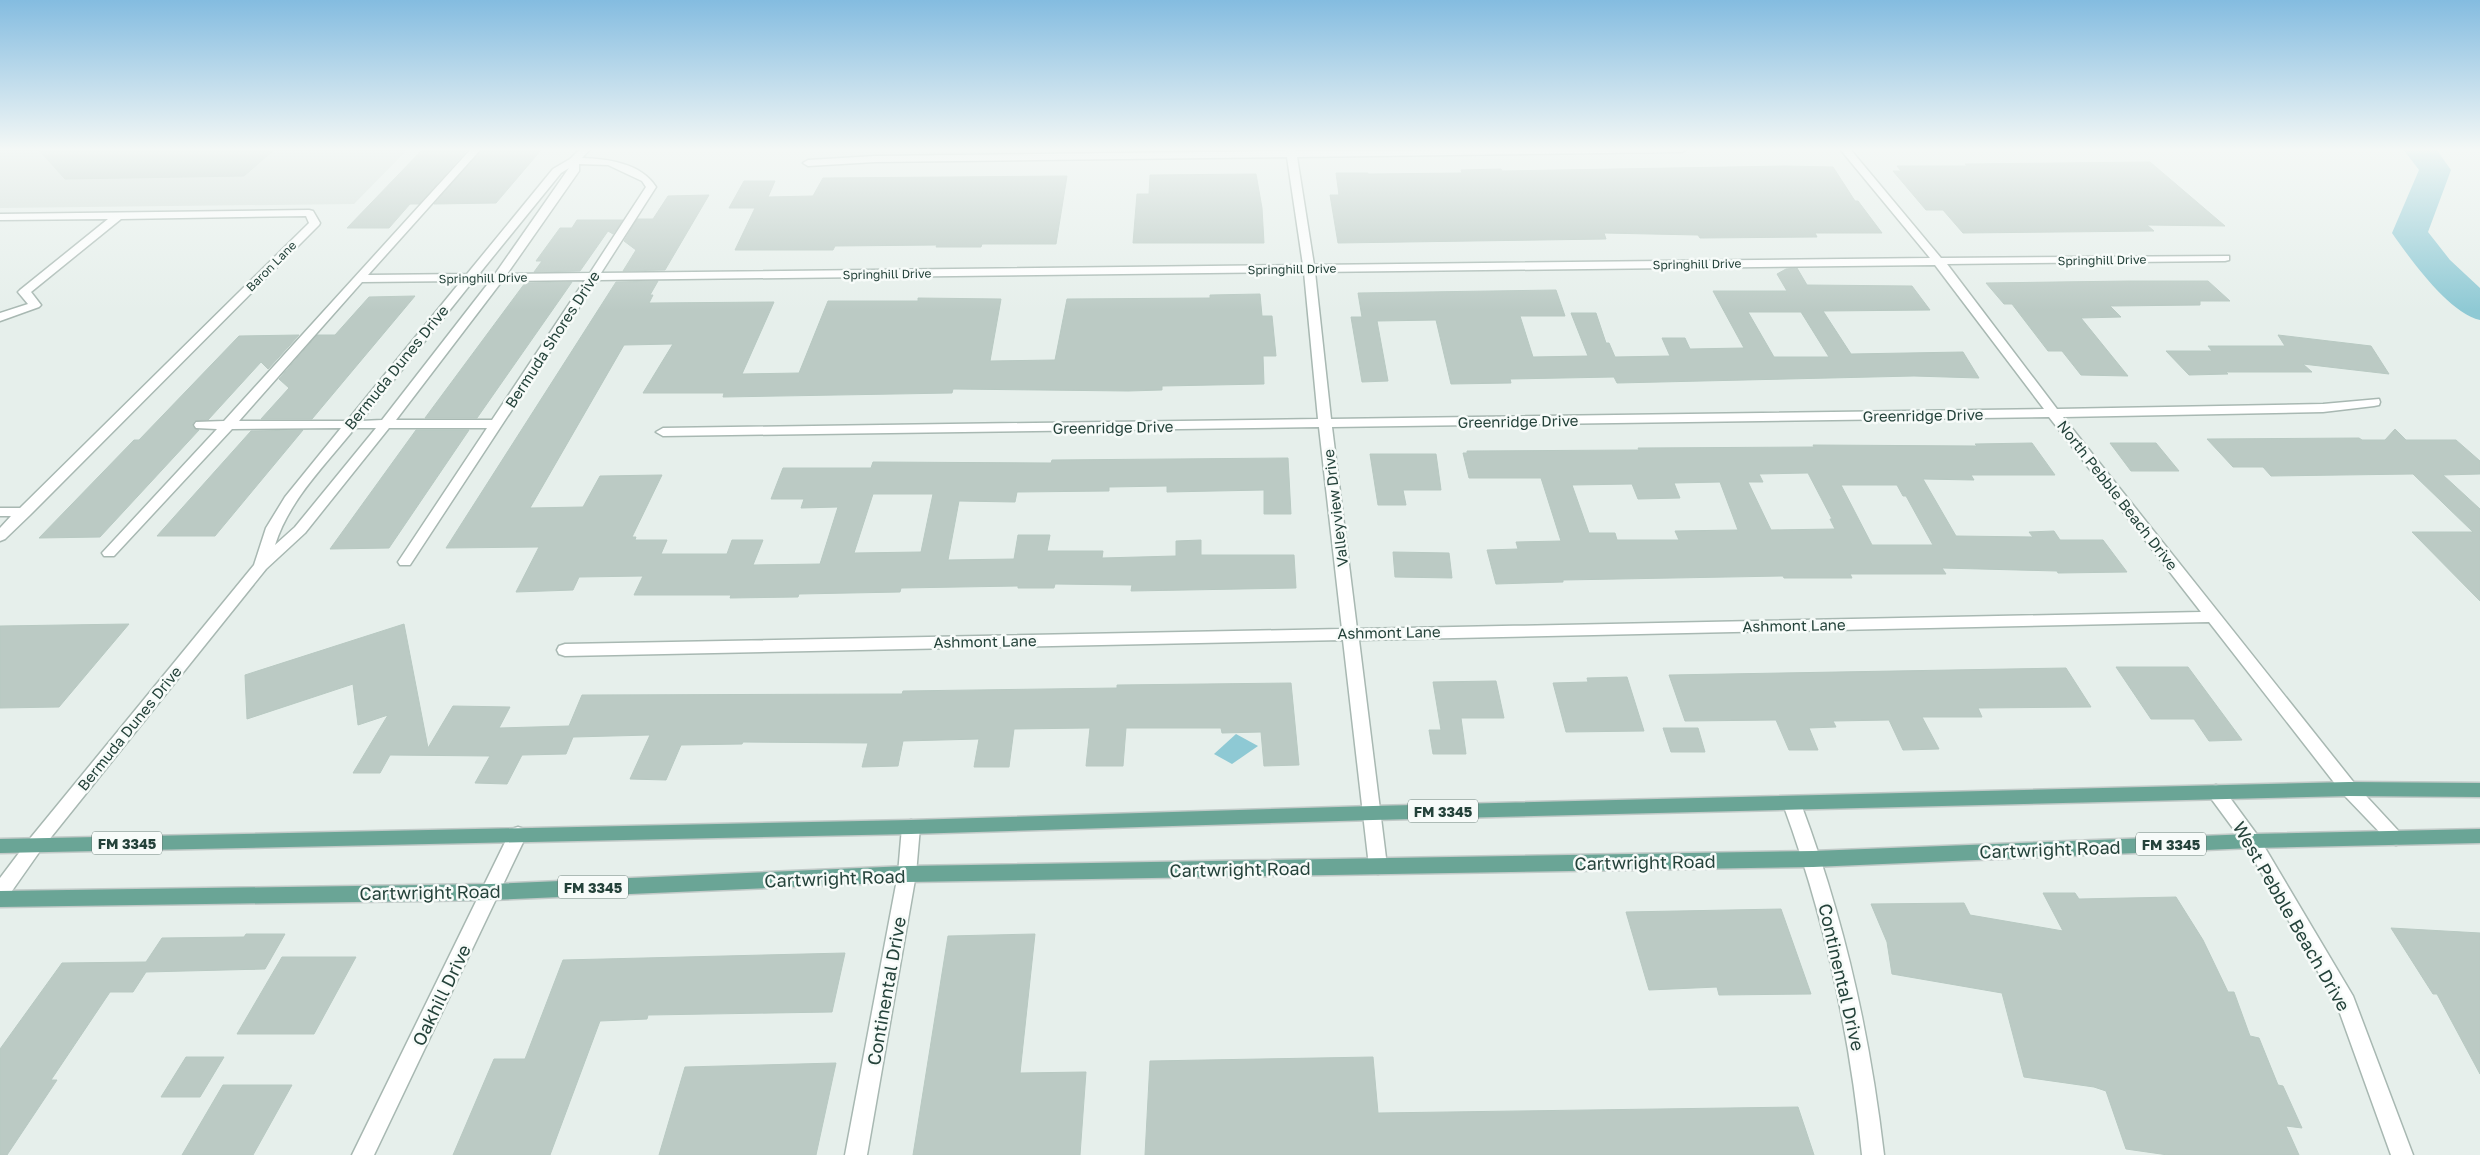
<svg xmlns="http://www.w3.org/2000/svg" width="2480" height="1155" viewBox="0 0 2480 1155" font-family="'Golos Text',sans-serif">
<rect width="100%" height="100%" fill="#e6efeb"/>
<!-- built -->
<path fill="#d4dfda" d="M0,149H408L354,204L0,208Z"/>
<!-- water -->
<path fill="#8ec9d4" d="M1236,734L1258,746L1232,764L1214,754Z"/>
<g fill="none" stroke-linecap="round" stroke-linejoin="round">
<!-- river -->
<path fill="#8ec9d4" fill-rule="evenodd" d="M2403,149H2436L2451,170L2428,232L2450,260L2480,288V320C2449,313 2411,260 2392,233L2419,170Z"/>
</g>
<!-- building -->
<path fill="#bbcac4" stroke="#b8c9c2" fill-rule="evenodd" d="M38,149H275L244,176L65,179Z
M423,149H468L419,204H410L389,228H347Z
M483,149H542L496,203L434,204Z
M2150,162L2225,226L2147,225L2154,231L1963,233L1943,210H1926L1893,171H1901L1897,166H1967L1965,164Z
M1785,166L1833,167L1855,201H1858L1882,233H1815L1817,237L1700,238L1698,235L1604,233L1606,239L1338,243L1330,195H1339L1336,173H1368V174L1462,173L1461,170L1501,169L1502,171Z
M1256,174L1262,208L1264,243H1133L1137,194H1149L1150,175Z
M1067,176L1056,244H982L981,247H936L937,245L835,246L833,250H735L755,208H729L744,181H775L768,197L813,196L823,178Z
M709,195L665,270L623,271L636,250L624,241L637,219H653L668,196Z
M577,220H623L613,234L608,231L580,271L534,272L542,261H536L560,228H572Z
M1797,268L1807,285L1912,286L1930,310L1823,311L1851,354L1963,352L1979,378L1914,376L1617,383L1614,377L1510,379L1511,383L1451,384L1436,320L1377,321L1388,381L1362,382L1351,317H1362L1358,293L1556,290L1565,316H1520L1533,357L1588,356L1571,313H1596L1606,343H1609L1615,357L1670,356L1662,338H1685L1690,349L1744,348L1713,291H1787L1777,274L1786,269ZM1748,312H1801L1829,357H1774Z
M658,281L650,295H653L649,303L774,302L742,374L799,373L828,301H918V298L1001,299L990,361L1055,360L1067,299L1210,298V295L1260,294L1262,316H1272L1276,356H1263L1264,384L1162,386V390L1128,391L953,389L952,393L723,397L724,393H643L673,344L624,345L530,508L583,507L600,476L662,475L632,537H636L635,540H667L661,554H727L732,540H763L753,565L820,564L838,507L801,508L804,499H771L783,468H871L873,462L1051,463L1052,460L1288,458L1291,514H1264V490L1167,492V486L1109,487V491L1017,492L1015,502L959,501L948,560L1014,559L1018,535H1050L1047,551H1103L1102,558L1176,556V541L1201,540V555H1294L1296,588L1131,591L1132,585L1055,584L1054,588H1018V586L901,588L900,592L799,594L798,597L730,598L731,595H634L643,576L579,577L573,590L516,592L539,547L446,548L616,282ZM873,494H933L921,552L854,553Z
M2129,281H2208L2230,301H2200V305L2110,306L2121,317L2081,318L2128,376L2081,375L2062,351H2048L2012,304H2004L1986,283Z
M572,282L477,418H425L525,283Z
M415,296L312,419H261L289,388L279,379L317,335H335L369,297Z
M299,335L268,369L261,362L208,420L194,421L192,426L199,430L100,537L39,538L134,440H139L239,336Z
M2278,335L2371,346L2389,374L2303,364L2312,372H2226L2228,374L2189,375L2166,351H2212L2208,346H2285Z
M2395,429L2406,440H2456L2480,461V474L2443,475L2480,509V601L2412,532H2473L2413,474L2271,476L2263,467H2233L2207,439L2359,438L2362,440H2385Z
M303,430L215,536H157L251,431Z
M416,430H469L389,548L330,549Z
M2032,443L2055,475H1971L1974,480L1923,479L1956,536L2033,537L2029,532L2054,531L2060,540H2103L2127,572L2058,573L2057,571L1942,568L1946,574H1850L1852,578H1784L1783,576L1563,580V582L1496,584L1487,550L1518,549L1516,542L1561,541L1541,478H1469L1463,453H1467V451L1639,450L1638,448L1814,447L1813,445L1977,446L1975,444ZM1808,473L1832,519H1830L1835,529L1771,530L1748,482H1763L1759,474ZM1720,482L1738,530L1675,531L1679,540H1617L1615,533H1589L1572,485L1632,484L1638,499L1680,498L1674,483ZM1841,485H1897L1903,496H1906L1933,545H1872Z
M2110,443H2156L2179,471H2131Z
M1370,454H1436L1441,490H1403L1406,505H1378Z
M1393,552L1449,553L1452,578L1395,577Z
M129,624L59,707L0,708V626Z
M404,624L428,748L453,706L510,707L499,728L569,726L582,695L902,694L903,691L1117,688V685L1291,683L1299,765L1264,766L1261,732L1222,733L1221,728H1126L1123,766H1086L1090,728L1014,729L1009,767H974L979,739L903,741L898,766L862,767L868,743L743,742L742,744L681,745L666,780L630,779L650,735L573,737L566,754L522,755L507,784L475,783L490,756L390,755L380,773H353L388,715L358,725L353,684L247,719L245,675Z
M2116,667H2188L2242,740L2209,741L2194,719H2151Z
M2066,668L2091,707L1978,708L1982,717H1922L1939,749L1903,750L1889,720L1833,721L1836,727L1809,728L1818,750H1789L1776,720L1685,721L1669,675Z
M1627,677L1644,731L1566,732L1553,683L1588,682L1587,678Z
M1496,681L1504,718H1461L1466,754H1433L1429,730H1441L1433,682Z
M1663,728H1698L1705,752H1671Z
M2043,893H2075L2079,899L2176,897L2203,940L2228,992H2234L2250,1036L2259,1038L2278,1085L2283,1086L2302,1128L2286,1126L2299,1155H2168L2126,1149L2106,1091L2094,1087L2024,1077L2002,993L1892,974L1887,942L1871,904L1964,903L1970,915L2063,931Z
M1781,909L1811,994L1719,995L1717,987L1649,990L1626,912Z
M2391,928L2480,933V1074L2437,994H2433Z
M246,934H285L265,969L146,972L133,992H110L51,1080H57L7,1155H0V1049L62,963L146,962L162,938L244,937Z
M1035,934L1020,1073L1086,1072L1080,1155H913L948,936Z
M845,953L832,1012L648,1015L647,1019L600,1021L550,1155H453L494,1059H525L563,960Z
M282,957H356L314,1034H237Z
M186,1057H224L200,1097H161Z
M1373,1057L1378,1113L1798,1107L1814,1155H1145L1150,1061Z
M836,1063L816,1155H659L685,1067Z
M223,1085H292L253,1155H182Z"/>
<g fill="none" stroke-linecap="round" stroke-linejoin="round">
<!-- minor casing -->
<g stroke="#a8b8b2" stroke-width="3">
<path id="minor" d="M471,149H481L368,275L467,274L553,169L570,159L580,149H590L582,158C608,159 641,163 656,187L601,273L1303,265L1287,157L875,162L808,166L803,163L808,160L875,156L1286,151V149H1296V151L1687,149L1682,152L1297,157L1314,265L1930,258L1840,149H1850L1941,258L2229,256V260L2225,261L1947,264L2057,409L2323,404L2379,399L2380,402L2379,405L2374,406L2323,412L2063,417L2355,784L2405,838L2402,843L2396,845L2390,843L2343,794L2209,622L1359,640L1387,866L1385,871L1378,874L1371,871L1369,866L1343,640L565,656L559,654L557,650L559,646L565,644L1342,629L1319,427L663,436L656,432L663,428L1318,419L1304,272L597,280L410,565H400L398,562L487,428H389L305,533L266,569L40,851L7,898L0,900V878L28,841L254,565L266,528L285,497L341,428L232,429L114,556H104L102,553L217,429L196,428L194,425L196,422L224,421ZM579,164L608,165L642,181L646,187L590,273L507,274L579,171ZM569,168L495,274H479L561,173ZM1935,265L2044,409L1331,419L1315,272ZM585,280L492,420H396L502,281ZM461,281L347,421H239L362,282ZM473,281H490L382,420L361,421ZM2049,417L2201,612L1357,629L1332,427ZM355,428H376L295,527L275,545C289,500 326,464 355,428Z
M309,210L313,211L320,223L319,225L30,515L5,539L0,541V528L11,516H0V508H20L309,223L306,216L121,219L31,292L41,305L39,307L0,321V313L28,304L18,292L20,290L108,219L0,220V214Z
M2216,785L2222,787L2258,836L2353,996L2413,1155H2391L2337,1005L2246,846L2210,797L2207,792L2210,787Z
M1792,797L1798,799L1801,804C1844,918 1870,1034 1884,1155H1862C1850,1034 1825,918 1783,804L1786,799Z
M911,820L917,822L920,827L916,874L867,1155H845L898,874L902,827L905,822Z
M518,827L524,829L527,834L374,1155H352L509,834L512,829Z"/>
</g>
<!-- major casing -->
<g stroke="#c2cac8" stroke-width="3">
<path id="major" d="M2349,782L2480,783V797L2349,796L1373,820L911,834L0,853V839L911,820L1373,806Z
M2480,829V843L2252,848L1813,867L907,882L491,900L0,907V891L491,884L907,866L1813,851L2252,834Z"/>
</g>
<!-- minor -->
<use href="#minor" fill="#fff" fill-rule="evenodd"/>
<!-- major -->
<use href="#major" fill="#6aa596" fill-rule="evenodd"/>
</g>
<!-- sky -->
<linearGradient id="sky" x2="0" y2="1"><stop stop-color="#84bce0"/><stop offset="0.48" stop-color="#f4f8f6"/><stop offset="1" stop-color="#f4f8f6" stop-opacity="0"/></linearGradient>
<rect width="2480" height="311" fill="url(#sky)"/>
<g text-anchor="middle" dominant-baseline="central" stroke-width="5" stroke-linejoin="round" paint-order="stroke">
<!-- far-street labels -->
<g font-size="12" fill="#24423a" stroke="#f7fbf9">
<text transform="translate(2102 260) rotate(-1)">Springhill Drive</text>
<text transform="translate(1697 264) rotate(-1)">Springhill Drive</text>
<text transform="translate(271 266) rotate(-45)">Baron Lane</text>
<text transform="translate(1292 269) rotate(-1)">Springhill Drive</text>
<text transform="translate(887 274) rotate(-1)">Springhill Drive</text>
<text transform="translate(483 278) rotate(-1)">Springhill Drive</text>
</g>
<!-- shield labels -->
<g fill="#f7fbf9" stroke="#637a73" stroke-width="1">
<rect x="1408" y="799.5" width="70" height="23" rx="4"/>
<rect x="92" y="831.5" width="70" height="23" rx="4"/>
<rect x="2136" y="832.5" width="70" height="23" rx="4"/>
<rect x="558" y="875.5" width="70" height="23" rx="4"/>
</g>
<g font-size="14" font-weight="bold" fill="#24423a">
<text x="1443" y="811">FM 3345</text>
<text x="127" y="843">FM 3345</text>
<text x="2171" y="844">FM 3345</text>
<text x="593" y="887">FM 3345</text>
</g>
<!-- street labels -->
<g font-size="15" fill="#24423a" stroke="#f7fbf9">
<text transform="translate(552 339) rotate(-57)">Bermuda Shores Drive</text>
<text transform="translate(396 367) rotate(-51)">Bermuda Dunes Drive</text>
<text transform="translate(1923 415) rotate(-1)">Greenridge Drive</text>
<text transform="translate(1518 421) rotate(-1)">Greenridge Drive</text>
<text transform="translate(1113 427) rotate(-1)">Greenridge Drive</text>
<text transform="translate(2118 495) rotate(52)">North Pebble Beach Drive</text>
<text transform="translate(1335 508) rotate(-97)">Valleyview Drive</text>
<text transform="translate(1794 625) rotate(-1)">Ashmont Lane</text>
<text transform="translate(1389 632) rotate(-1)">Ashmont Lane</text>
<text transform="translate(985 641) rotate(-1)">Ashmont Lane</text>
<text transform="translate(129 728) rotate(-51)">Bermuda Dunes Drive</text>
</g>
<!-- near-street labels -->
<g font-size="18" fill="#24423a" stroke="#f7fbf9">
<text transform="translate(2050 849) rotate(-2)">Cartwright Road</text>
<text transform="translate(1645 862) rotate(-1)">Cartwright Road</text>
<text transform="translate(1240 869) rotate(-1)">Cartwright Road</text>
<text transform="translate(835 878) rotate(-2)">Cartwright Road</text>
<text transform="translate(430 892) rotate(-1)">Cartwright Road</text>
<text transform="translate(2292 916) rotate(60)">West Pebble Beach Drive</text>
<text transform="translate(1842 977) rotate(77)">Continental Drive</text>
<text transform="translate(886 991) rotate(-80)">Continental Drive</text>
<text transform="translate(441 995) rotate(-64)">Oakhill Drive</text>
</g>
</g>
</svg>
